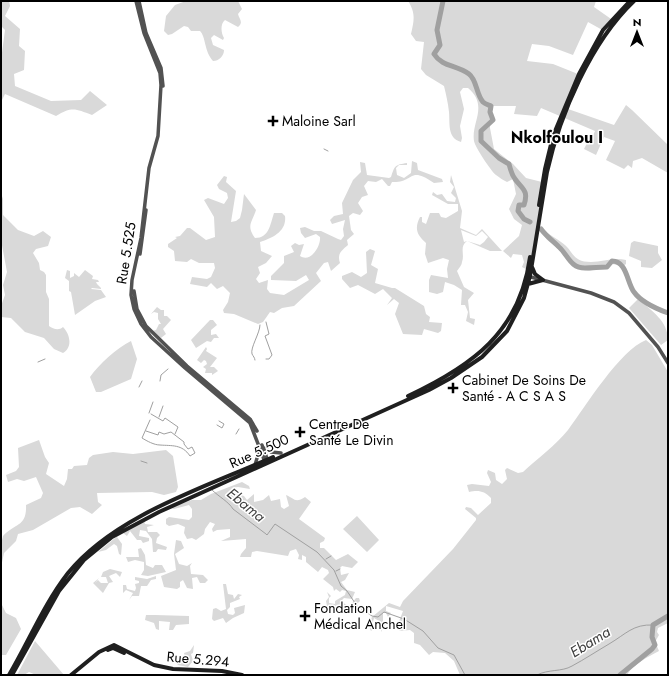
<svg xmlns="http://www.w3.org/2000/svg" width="669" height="676" viewBox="0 0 669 676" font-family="Jost,sans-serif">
<rect width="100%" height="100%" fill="#fff"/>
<!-- green -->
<path fill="#d9d9d9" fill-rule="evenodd" d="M1,1H9L10,6L5,16L20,29L19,46L25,51L24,70L14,74L15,86L51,101L81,100L90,91L107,105L92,115C76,109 72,106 56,116L5,94L1,102V60L5,30L1,26Z
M186,1H238L242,9L238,14C239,19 244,22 238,27L225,20C220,24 221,33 224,38L223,40L214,35L211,38L213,45L224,50C224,56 219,61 213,61C204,51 206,37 200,31H191L188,27L184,26L172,34L168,35L164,31L166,16L175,5Z
M408,1H596L594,7L614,21L606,32L588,22L573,55L549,46L532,44L527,61L553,64L583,76L568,109L614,125L626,105L632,110L668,145V173L642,158L633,161L632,168L628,165L624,169L606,160L615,141L604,137L596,155L584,149L588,141L591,140L595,131L541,108L537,116L514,114L516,106H491L490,128L494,149L513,164L526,178L546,183L532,258L528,270L522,267L524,262L522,255L513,254L511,258L503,251L519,236L522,225L514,219L509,209L516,194L513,179L507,182C503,180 500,178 496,175C491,171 475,147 474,141C471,122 489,106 468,88H463L460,92L464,109L460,126L462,138L461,142C447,138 450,123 449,112C448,103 446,94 444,86L426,75L421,69L424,42L416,41L411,34C414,21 416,13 408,1Z
M412,161L417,163L418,170L442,179L443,182L434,183C408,165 415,183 392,182L390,186H388L382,179L376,182L368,181L364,186L368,195L362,197L358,203L363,211L360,215L353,213L349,216L351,230L354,234L347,240L348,245C341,251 337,254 340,263L331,271L328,262L324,263L316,273L321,281L294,306L282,308L274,313L270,312L263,322L258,324L234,314L224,313L223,310L228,302L230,293L223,286L217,289L211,283L207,287L190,284L192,277L207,279L211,277L215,268L214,263H199L191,259L187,262L175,261L174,251L168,247V244L177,238L175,237L180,236L187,228H190L206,240L215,237L214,217L204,200L208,198L224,204L228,198L227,193L219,189L217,185L224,176L227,177L226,182L236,191L231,222L236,221L240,218L242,210L244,194L256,210C252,223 246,225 255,238C269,238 270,225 274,213H282L285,216C287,231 273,238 260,242L261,251L272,256L266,263L258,267L260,273L256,279L259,283L268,280L267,289L270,293L284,295L309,280L306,275L296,281L271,280V276L284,263V256L294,252L291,246L295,243L299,245L304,244L300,256C311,263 321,246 320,237L316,234L305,238L301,233L300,228L305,227L314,231H321L338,239L341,240L344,236L343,229L345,220L332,224L330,220L334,216L343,214L342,203L353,180L361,172L360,162L365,163L367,175L389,178L391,177C395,165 395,165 407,163V165H399L396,168L397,175L404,178L411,173Z
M451,175L462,211L460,228L476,235L482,229L502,251H490L467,241C459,247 465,254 462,262C462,265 459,268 457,271L464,287L474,293L468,300L470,318L475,319L474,325L466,321L468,312L465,305H461L462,290L454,285L445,282L443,292L437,294L429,292V280L431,275L448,278L447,269L449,260L443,258L428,263L425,254L426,243C417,235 414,229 420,217H422V222L426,224L430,213H439L441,217L446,218L458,211V204H448L432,195L433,192L437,195L442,194L447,201L455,202L456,198L451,193L454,187L450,182ZM461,230L476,236L482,231L488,237L484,242L480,245L467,241L464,242Z
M1,193L3,199V215L18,230L34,236L43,231L51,237L48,246L36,249L33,253L39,263L40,270L44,272L46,275V292L49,299V326C53,329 59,331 63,327C70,334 73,347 63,353L54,349L44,338L25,332L11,318L1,317V306L5,295L3,285L7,272L1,240Z
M546,232C550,235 556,238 561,242C574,250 571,262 591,262C603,262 613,257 626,260V264C622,267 617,264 611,264C605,265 599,269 593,270C575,273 569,259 558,249C553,244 544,239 543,233Z
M634,241L658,246V253L662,260L652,268L641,267V261L629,256L631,243Z
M370,249L375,251L371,265L378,269L375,283L392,288H395L424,306L426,314L430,317L429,322L442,323L441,331L438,333L424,329L422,335L403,334L395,314L399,303L394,299L387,305L392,298L383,289L375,294L358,285L350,288L342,279V276L352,272L361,277L367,273L366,252Z
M67,270L70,271V278L74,276V273L79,277L85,270L93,276L92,279L98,280L99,282H96L97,284L101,288V289L92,288L91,289L101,290L106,297L95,301L75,315L71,292L69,291V281L65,278Z
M638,299C652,311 668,321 668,340L661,345L629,308Z
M157,307L161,310H164V316H167L171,320L163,329L166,334L161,338L152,331L156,330L159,324H161L158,319V313L154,312L151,314Z
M210,320H213L217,325L211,330V335L216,334L219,338H214L211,342L207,341L196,348L191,340Z
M646,340L652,345L668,372V623L658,628L657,632L659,635L655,642L659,651C648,657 633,664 627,675H460L454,661L445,653L433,652L429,655L420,645L414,643V633L410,630L400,631L398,628V624L403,611L386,606V611L391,613L388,617L386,613H383V621L394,623L392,626L386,623L381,632V623L377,627L379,621L374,618L372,626L373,629L371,631L368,624L372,617L389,603L400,607L403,601L453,549L476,520V518L465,509L466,507L471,508L478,515L491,503V498C484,491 479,490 469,492L467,485L472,484L489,486L491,482L487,473L488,470L495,473L496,480L502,484L507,479L505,470L507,468L518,473L523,472C537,459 556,445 568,430C585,407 620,350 646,340Z
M131,341L137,359L131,379L101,392H96L90,377C99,364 117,348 131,341Z
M206,347L207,349L206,351L217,358L210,367H214L218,371L212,375V373H205L206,369L203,367L207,364L206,361L204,360L201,363L197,360Z
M39,440L45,457L49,463L46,474L64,486L67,479L68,469H72L74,466L87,465L89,458L93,455L113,452L133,454L166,450L173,456L178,487L176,492L164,495L152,492L97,493L98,502L102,505L92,514L80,507L71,508L33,530L18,534L16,541L4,553L1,567V544L3,536C15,523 27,527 26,505L41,498L43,493L36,477L24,481L17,479L8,482L6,475L16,471L19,467L18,448Z
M242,482L249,486L250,489L238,487L232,488L231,491L244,496L247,500L254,494V502L263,500L269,495L271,501L280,499L281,507L284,509L289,506L286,495C294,498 295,504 305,497L311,502L299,519L325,538L324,541L320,543V548H324L336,560L348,554L358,562L352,568L342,566L340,568L341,575L349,573L345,580L341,582L347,590L355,592L352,599L344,598L341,601L349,607L356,598H359L360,601L350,610L336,606H327L326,601L329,597L327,592L331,596L329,598V603L335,604V601L345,595L346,591L342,590L340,592L336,589L334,591L333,587L323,579L329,573L328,570L322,567L318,572L306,562V557L302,555V560L298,559L299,555L296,549L290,551L288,556L257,551L252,552L251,557H240L241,554L246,548V539L221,541L230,537V529L217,530L213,532L212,529L215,524L210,522L205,529L204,534L196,540L192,538L187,539L184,533L185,527L178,524L169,526L166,524V519L169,517L189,520L192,517V509L189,505L174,509L171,508L173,506L192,500H201L211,494Z
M357,516L379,540L367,552L343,529Z
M144,520L145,524L154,525L147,527L148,532H157L160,535L157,538L156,543L167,547L166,550L158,549L156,552H153L152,539L146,531L140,530L139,536L149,538V541L143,543L141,540H137L130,531L127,536L123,533L117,537L122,544L121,555L119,554L117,546L114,544L106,550L98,552L126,529Z
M176,540L181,541L184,548L175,554L179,564L187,566L192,563L190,566L191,574L203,575L208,580L205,583H200L197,577L192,578L193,589L187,588L183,580L180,582V587L177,589L164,587L161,576L176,570L174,554Z
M141,548L145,555L146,565L153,568L155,565H162L166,572L148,576L141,575L144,570V562L135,560L128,562L126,557H139L138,549Z
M110,569L122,572L120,577L116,573L109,576L113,582L109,583L103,593L93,583L99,578L95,583L98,580L101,583H108L106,577H101L103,572Z
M156,576V579L151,580L147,586H141L139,596H132L129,600L133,593L126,590L123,593V585H126L127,589L135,591L136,588L135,584L139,583V581L135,580V577L147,579Z
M223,584H226L228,594L233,595L234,599L238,594L242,595L239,597L240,599L230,603V607L227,610L228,614L233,615L235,613L234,608L245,605L244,613L233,618L226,623L223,618L214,621L212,619L213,609L216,608L221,611L226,609Z
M1,603L6,613L16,618L21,629L6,655H1Z
M155,615L189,616V624L176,625L173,630H169L170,622L159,621V630L156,629L154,623L145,620L146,615Z
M35,641L64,675H36L29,672L24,675H17Z
M194,645L193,653L191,654L193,661L188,667L178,665L174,660V655L168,653L170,651L174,652L176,663H183L185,656L184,653L190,651Z"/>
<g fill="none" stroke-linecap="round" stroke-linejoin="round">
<!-- stream -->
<path stroke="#a0a0a0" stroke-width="1" d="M324,149L328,151
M266,322L269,334L265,336L272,355L269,359H266
M255,360C255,358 253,356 252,354C250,348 260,333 260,325
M38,362L45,359
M160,381L161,375L168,369
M139,387L142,381
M149,413L153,402
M151,414L163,421L165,418L178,427L175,434
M159,417L163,406
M217,425L222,428L224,424L219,421
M146,431L158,435L159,432L164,434L171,432L184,442V444L188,449L192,447L195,453L190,456C182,444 172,446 160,445C154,445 147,441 142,438L150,420
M236,434L239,429
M141,461L147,463
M212,490C218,496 229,502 233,509L266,534L267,535L275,524L317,552L334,570L341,586L347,591L357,606L372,616L378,617L384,612L404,619L423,631L438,648L454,655L465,675
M326,559L331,556
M336,571L340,569
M537,675C548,669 562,672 572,666C585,659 597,651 609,644C626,634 633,624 653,625"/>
<!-- river -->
<path stroke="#a0a0a0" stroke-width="5" d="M443,1L437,30L440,45L434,54C442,67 457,65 469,74C477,80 476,94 483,102C485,104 489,105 491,106L490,112L493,120L481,131V141L499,158L509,164C510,168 512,175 515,179C522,189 529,190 524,205H519L518,211L524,219L530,222
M541,229C546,236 553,241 559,247C568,255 570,268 585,268C593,268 599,267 607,267L612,261C627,261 627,283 634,292C641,302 657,309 668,313
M620,675L652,649L655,645L652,637L653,625L668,616"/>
<!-- tertiary -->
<path stroke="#525252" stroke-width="3.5" d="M136,1L144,33L160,73L161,85L158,136L149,168L141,238L132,280L131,295L134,309L141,324L151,337L185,368L250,423L265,462
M139,1L146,33L161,68L163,86
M140,254L146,210
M527,276L591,293L614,302L629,313L658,347L668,363
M134,291L137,309L146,326L187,366L250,419L257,431
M262,445L268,461
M264,448L271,452L281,453
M255,465L260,448"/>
<!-- secondary -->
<path stroke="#1f1f1f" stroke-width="4" d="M539,205L545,169L553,136L579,74L603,30L630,1
M532,267L535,274L543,280
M528,284L543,280
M408,396C472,366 520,332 530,257
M108,650L113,648L124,653
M9,675C29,641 44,604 68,573C115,515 206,487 273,457
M12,675L59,591L84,560L112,537L159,512L429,390L451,378L482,357L507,331L524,298L530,276L547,172C560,114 591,42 634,1
M71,675L99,652L114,645L154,665L173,669L222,671L242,675"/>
</g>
<!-- markers -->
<g fill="#000" stroke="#fff" stroke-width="1.5">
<path d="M271 115h4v4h4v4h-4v4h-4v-4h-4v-4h4z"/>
<path d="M451 382h4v4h4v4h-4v4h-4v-4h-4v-4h4z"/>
<path d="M298 426h4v4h4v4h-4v4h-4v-4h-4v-4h4z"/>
<path d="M303 610h4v4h4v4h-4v4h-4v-4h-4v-4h4z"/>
</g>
<g text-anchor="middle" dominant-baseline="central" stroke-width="3" stroke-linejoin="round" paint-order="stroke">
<!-- poi labels -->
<g font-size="14" fill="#000" stroke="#fff" text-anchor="start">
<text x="282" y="121">Maloine Sarl</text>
<text x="462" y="380">Cabinet De Soins De<tspan x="462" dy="16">Santé - A C S A S</tspan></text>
<text x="309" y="424">Centre De<tspan x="309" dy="16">Santé Le Divin</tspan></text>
<text x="314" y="608">Fondation<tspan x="314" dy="16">Médical Anchel</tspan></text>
</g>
<!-- street labels -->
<g font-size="14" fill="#000" stroke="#fff">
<text transform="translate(126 253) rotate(-81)">Rue 5.525</text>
<text transform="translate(259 451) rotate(-24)">Rue 5.500</text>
<text transform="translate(198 659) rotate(5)">Rue 5.294</text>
</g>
<!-- water labels -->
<g font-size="15" font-style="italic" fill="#414141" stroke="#fff">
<text transform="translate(246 505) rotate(39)">Ebama</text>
<text transform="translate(590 642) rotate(-32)">Ebama</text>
</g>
<!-- quarter labels -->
<g font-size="16" font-weight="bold" fill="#000" stroke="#fff">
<text x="557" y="137">Nkolfoulou I</text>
</g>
</g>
<!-- border -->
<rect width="669" height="676" fill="none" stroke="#000000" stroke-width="4"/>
<!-- north arrow -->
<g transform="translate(637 32)" stroke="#ffffff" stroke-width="3" paint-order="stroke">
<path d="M0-3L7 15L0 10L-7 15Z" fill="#000000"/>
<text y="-6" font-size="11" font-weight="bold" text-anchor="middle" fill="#000000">N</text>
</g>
</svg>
